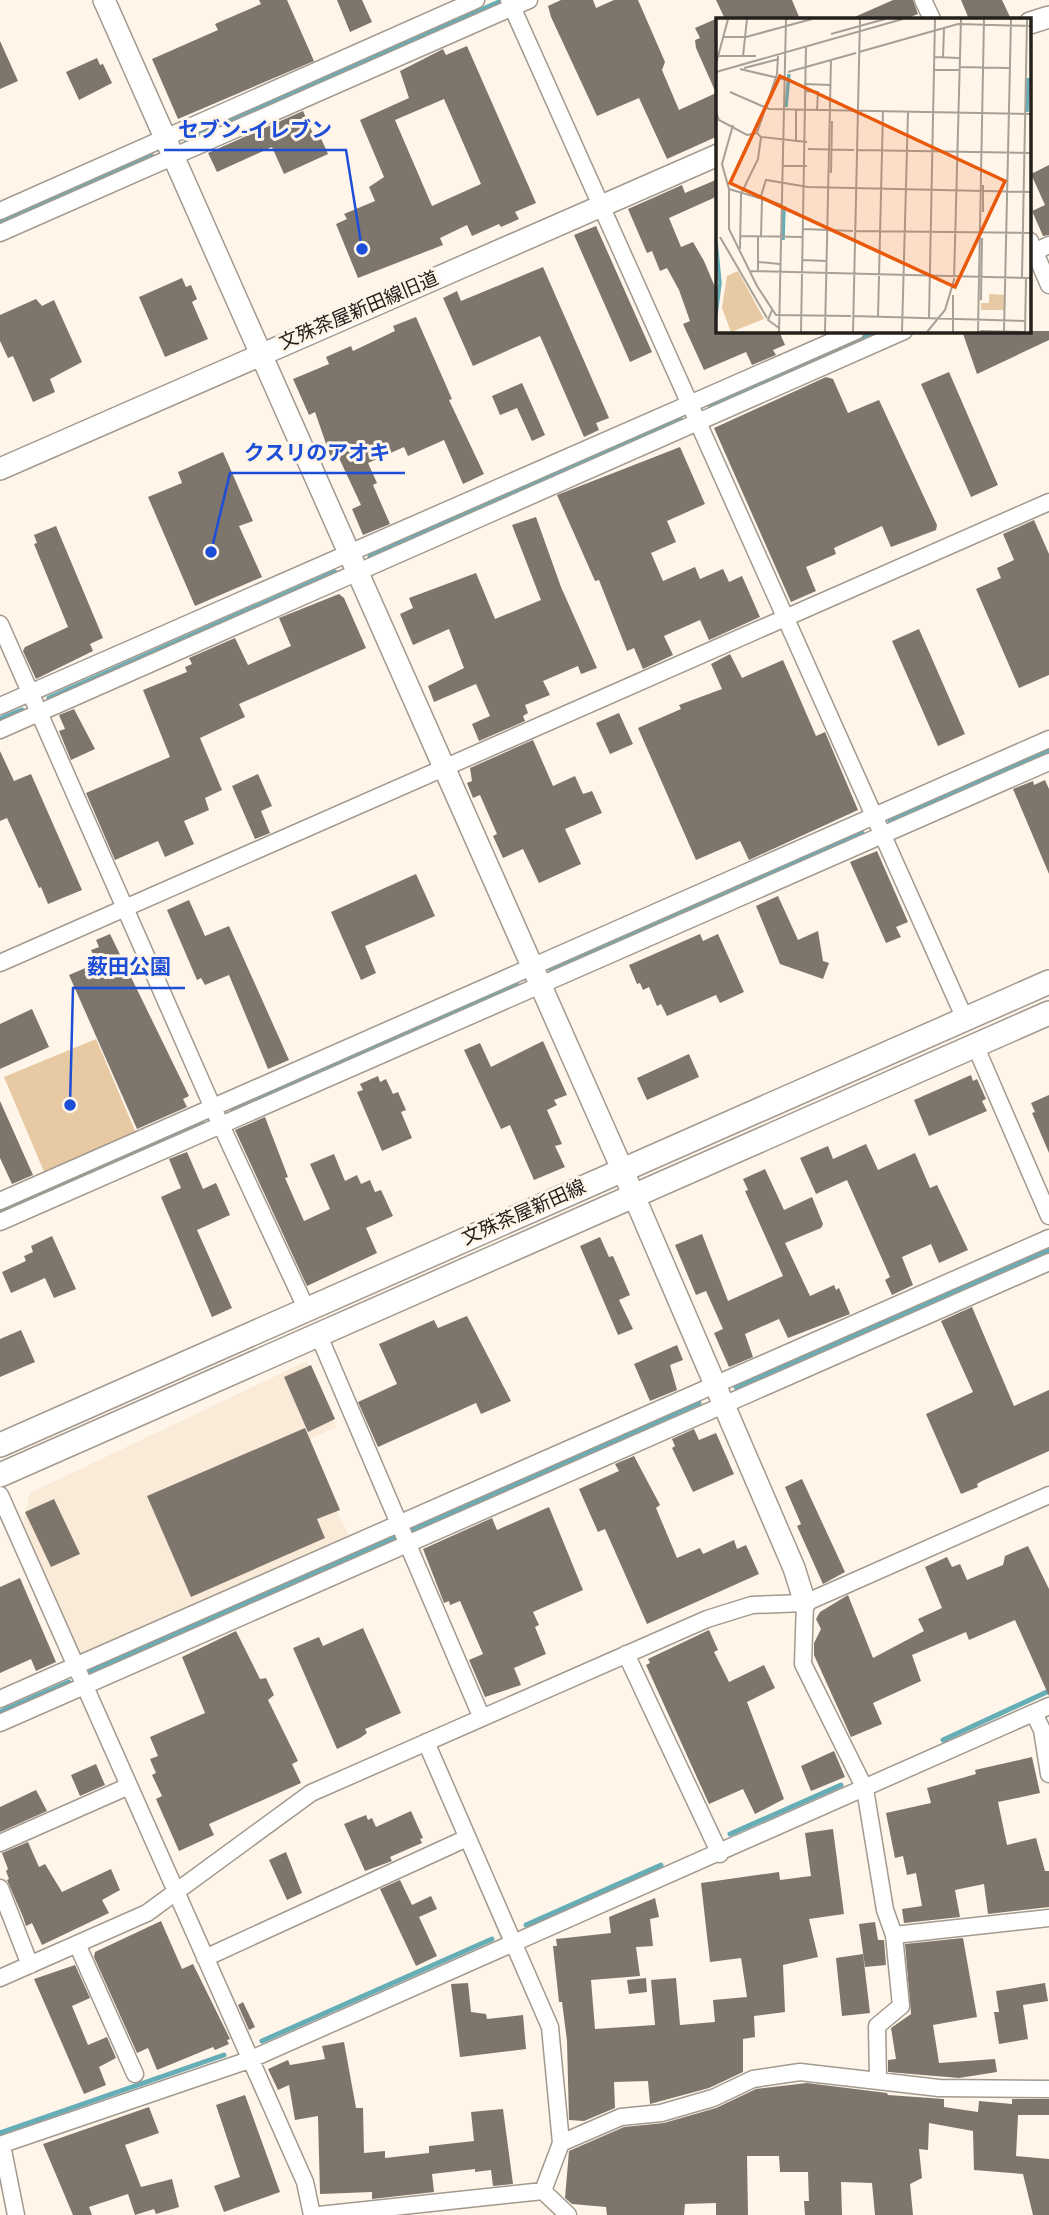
<svg xmlns="http://www.w3.org/2000/svg" width="1049" height="2215" viewBox="0 0 1049 2215" font-family="'Source Sans 3','Noto Sans JP',sans-serif">
<rect width="100%" height="100%" fill="#fff5e9"/>
<!-- built -->
<path fill="#f9ebd8" d="M307,1361L336,1427L304,1442L351,1541L87,1657L77,1651L23,1523L30,1493Z"/>
<!-- green -->
<path fill="#e7c9a4" d="M96,1039L136,1133L45,1174L4,1077Z"/>
<g fill="none" stroke-linecap="round" stroke-linejoin="round">
<!-- stream -->
<path stroke="#65aeb7" stroke-width="5" d="M186,140L499,2
M0,223L151,155
M710,405L879,331
M370,556L680,418
M49,698L335,572
M0,719L22,710
M890,821L1049,751
M551,970L862,833
M233,1110L517,985
M0,1213L202,1124
M736,1387L1049,1250
M409,1531L699,1403
M89,1672L395,1537
M0,1712L69,1682
M943,1740L1049,1691
M730,1834L841,1785
M526,1925L661,1865
M262,2041L492,1939
M0,2133L224,2055"/>
</g>
<!-- building -->
<path fill="#7e766c" fill-rule="evenodd" d="M259,0H287L314,61L178,119L152,59L218,30L215,24L261,4Z
M337,0H362L372,22L350,32Z
M561,0H593L596,8L614,0H638L665,62L662,70L679,110L716,93L696,48L695,40L700,38L695,28L718,18V136L667,159L639,98L597,116L551,17L548,6Z
M716,0H792L800,19H725Z
M893,0H913L918,14L905,19H850Z
M961,0H1002L1011,19H969Z
M0,41L18,81L0,89Z
M467,46L536,203L515,212L519,219L501,227L499,224L472,236L467,225L440,238L443,245L358,278L336,224L347,219L344,214L375,201L369,187L384,177L360,120L409,98L400,71L443,49L446,55ZM444,99L481,184L432,206L395,120Z
M97,58L100,65L103,64L112,83L79,100L66,72Z
M303,111L314,136L319,134L328,154L284,174L272,147L217,172L208,153Z
M1049,165V235L1043,236L1032,211L1045,205L1031,174Z
M718,179V196L669,218L681,247L693,242L704,261L718,294V331H779L785,345L773,350L776,355L752,365L746,352L704,370L683,324L690,321L679,290L667,268L660,271L652,251L647,253L628,209L682,185L685,193Z
M596,226L652,352L630,362L574,235Z
M543,267L609,418L596,423L599,430L584,437L540,336L473,366L443,298L457,291L461,301Z
M182,278L186,287L191,285L197,299L192,302L208,339L165,357L139,297Z
M36,299L42,306L54,300L82,362L50,379L55,392L33,402L13,356L8,358L0,341V315Z
M416,317L452,399L449,400L484,474L463,484L444,440L408,456L404,447L368,463L377,483L373,485L390,524L363,535L352,509L361,505L339,458L332,461L315,412L309,415L293,379L329,364L326,357L351,346L353,351L395,331L393,326Z
M962,331H1049V340L977,374Z
M949,372L998,485L971,497L921,384Z
M826,377L833,379L848,413L879,400L937,525L936,530L891,547L882,526L834,548L836,554L806,567L816,591L791,602L714,428Z
M522,383L545,435L532,441L517,408L500,415L492,396Z
M680,447L705,504L667,521L676,542L651,553L663,581L695,567L700,579L723,569L729,582L742,576L760,617L709,640L700,620L664,636L673,655L643,669L634,648L627,651L599,580L595,581L557,495Z
M223,452L253,521L239,526L262,577L195,606L148,497L182,483L178,472Z
M536,517L561,587L597,668L581,674L578,666L543,681L550,695L525,705L528,713L523,716L525,721L479,741L472,724L490,716L476,684L434,702L428,686L464,668L449,629L413,645L400,614L413,608L409,598L476,573L495,619L541,600L512,525Z
M1034,520L1049,554V675L1019,688L976,589L1001,578L997,568L1014,560L1003,534Z
M56,526L103,638L90,644L93,651L36,679L23,651L25,647L68,627L34,544L37,543L34,535Z
M339,594L344,598L366,648L239,704L245,717L200,738L222,790L205,798L209,810L184,821L194,844L165,857L158,841L115,860L86,793L170,757L143,690L187,672L185,667L192,664L189,658L235,638L248,665L291,646L279,618Z
M919,629L965,734L938,746L892,641Z
M730,654L742,678L783,660L816,736L825,732L858,810L749,860L740,841L696,860L638,728L681,709L679,705L722,689L711,664Z
M74,709L95,749L71,760L59,731L65,729L59,715Z
M619,713L633,744L610,754L596,723Z
M533,740L553,786L575,776L583,794L592,791L602,813L565,829L581,864L539,883L523,849L503,858L493,836L497,834L480,795L473,798L467,783L472,781L470,768Z
M0,751L14,781L31,774L82,890L48,904L41,887L39,888L7,818L0,821Z
M258,774L272,806L261,811L270,833L255,839L232,786Z
M1045,780L1049,789V874L1013,789L1033,781L1034,785Z
M877,851L908,922L896,927L901,937L886,943L850,862Z
M416,874L435,916L365,946L376,973L361,980L331,912Z
M778,896L798,940L818,931L823,961L829,963L823,979L780,964L756,906Z
M189,900L205,936L229,926L289,1060L268,1069L229,975L205,985L201,978L197,980L167,910Z
M110,934L189,1096L183,1099L187,1107L137,1129L69,975L97,963L91,950L99,947L96,940Z
M700,934L703,941L718,934L744,992L720,1003L716,995L667,1016L661,1004L657,1006L649,987L643,990L640,983L637,984L629,965Z
M32,1009L49,1047L0,1069V1024Z
M543,1041L567,1095L554,1100L557,1105L547,1110L562,1144L555,1146L565,1167L534,1180L510,1125L501,1129L464,1050L480,1043L491,1067Z
M689,1054L699,1077L647,1100L637,1078Z
M971,1075L973,1081L977,1079L986,1099L982,1101L987,1111L929,1136L914,1100Z
M378,1076L380,1082L386,1079L393,1094L398,1092L406,1110L401,1112L412,1138L382,1151L357,1092L363,1090L360,1084Z
M1049,1095V1153L1032,1113L1035,1112L1031,1103Z
M0,1101L33,1175L12,1184L0,1158Z
M265,1117L288,1177L285,1178L304,1221L330,1209L310,1164L334,1154L345,1181L357,1175L361,1184L370,1180L375,1192L381,1190L393,1216L366,1228L377,1253L307,1286L235,1130Z
M866,1144L878,1170L915,1153L930,1188L937,1185L968,1250L939,1263L931,1244L902,1257L913,1285L892,1295L885,1280L890,1277L847,1180L816,1194L800,1158L828,1146L833,1159Z
M187,1152L203,1189L216,1183L230,1215L197,1230L232,1308L212,1317L161,1197L181,1188L169,1159Z
M765,1169L784,1210L812,1197L823,1224L821,1228L785,1243L810,1296L834,1285L836,1290L839,1288L850,1314L788,1338L779,1319L745,1334L753,1357L729,1367L714,1333L723,1329L706,1291L696,1295L675,1245L702,1234L728,1301L783,1276L745,1191L748,1190L743,1179Z
M52,1236L76,1289L54,1298L45,1278L11,1293L2,1272L26,1261L24,1256L33,1252L31,1246Z
M600,1237L609,1257L613,1256L630,1295L619,1300L633,1329L618,1335L580,1246Z
M972,1307L1014,1406L1049,1390V1451L982,1481L977,1484L978,1487L961,1494L926,1414L973,1392L941,1321Z
M467,1316L511,1401L481,1414L476,1403L378,1447L358,1402L397,1384L379,1344L434,1320L438,1328Z
M21,1330L35,1362L0,1377V1339Z
M677,1345L683,1360L670,1365L677,1390L650,1401L634,1364Z
M311,1365L335,1419L308,1432L284,1377Z
M305,1428L340,1510L317,1519L325,1538L191,1597L147,1496Z
M694,1429L699,1440L716,1433L734,1474L693,1492L672,1448L675,1446L672,1439Z
M634,1456L660,1505L656,1508L677,1558L700,1548L703,1554L734,1540L737,1549L746,1545L759,1574L647,1624L605,1529L598,1532L579,1489L619,1471L615,1464Z
M802,1479L845,1572L823,1584L797,1526L801,1524L785,1487Z
M54,1499L80,1554L51,1567L25,1512Z
M549,1507L583,1590L533,1612L539,1625L535,1627L546,1654L514,1668L521,1685L485,1697L469,1660L483,1654L460,1601L450,1605L449,1601L444,1603L423,1549L492,1518L497,1530Z
M1028,1546L1049,1589V1696L1015,1620L969,1640L966,1632L912,1655L921,1681L873,1703L882,1724L851,1737L814,1655V1643L821,1629L816,1619L820,1612L848,1595L873,1658L924,1631L918,1619L942,1608L925,1567L947,1557L952,1567L960,1564L967,1580L1003,1565L1005,1556Z
M20,1578L56,1662L36,1671L31,1659L0,1673V1587Z
M363,1628L401,1713L365,1729L367,1733L360,1738L337,1749L293,1648L319,1637L323,1646Z
M709,1630L718,1650L714,1652L729,1682L764,1665L775,1688L747,1702L784,1799L755,1814L743,1789L709,1804L646,1665L650,1663L648,1659Z
M236,1631L260,1679L266,1678L274,1695L268,1700L298,1761L292,1764L301,1783L209,1824L214,1835L179,1851L156,1799L162,1796L152,1775L156,1773L150,1759L158,1756L150,1737L205,1713L182,1657Z
M834,1751L845,1777L811,1791L801,1766Z
M1032,1757L1040,1793L998,1802L1007,1845L1036,1838L1045,1871H1049V1907L988,1914L984,1884L955,1890L960,1917L904,1923L902,1909L922,1906L916,1873L907,1875L903,1856L895,1858L886,1813L931,1803L927,1788L976,1774L975,1770Z
M96,1764L105,1785L80,1796L71,1775Z
M36,1790L47,1811L0,1832V1807Z
M411,1811L423,1838L420,1839L422,1843L390,1857L392,1861L365,1871L344,1824L366,1815L368,1820L372,1818L376,1827Z
M833,1829L844,1914L809,1919L818,1957L783,1965L785,2012L754,2016L755,2037L743,2039V2072L709,2088L650,2104L648,2081L614,2082L615,2108L584,2121L569,2120L567,2041L562,2002H559L553,1946H557L556,1939L611,1933L609,1917L655,1898L659,1917L650,1919L653,1946L636,1947L640,1976L591,1980L595,2029L655,2025L651,1980L676,1978L680,2025L715,2022L713,2000L747,1997L741,1958L710,1962L701,1883L779,1872L780,1880L811,1876L805,1833Z
M28,1842L39,1867L45,1864L62,1892L111,1869L120,1890L102,1900L109,1913L42,1945L32,1923L26,1926L23,1917L7,1880L9,1879L6,1871L8,1869L2,1853Z
M286,1852L302,1893L287,1900L269,1860Z
M400,1880L412,1905L431,1896L437,1909L419,1917L437,1956L416,1966L380,1889Z
M161,1921L182,1969L193,1964L230,2039L227,2040L229,2044L215,2050L213,2047L157,2070L148,2048L137,2053L94,1957L95,1952Z
M875,1922L878,1940H884L886,1965L865,1967L859,1924Z
M963,1938L977,2017L933,2025L939,2063L995,2059L997,2072L959,2078L888,2072V2060L896,2059L891,2028L911,2014L905,1944Z
M863,1954L870,2013L842,2016L836,1958Z
M75,1965L90,1998L72,2006L88,2045L107,2037L116,2058L99,2067L106,2085L84,2094L34,1979Z
M646,1978L647,1992L629,1994L627,1980Z
M468,1983L471,2012L486,2014L487,2019L523,2015L526,2049L460,2057L451,1984Z
M1045,1983L1048,2001L1023,2005L1028,2039L999,2044L994,2012H999L996,1991Z
M243,2002L255,2027L249,2030L238,2005Z
M344,2042L356,2108H363L364,2153L385,2151V2158L429,2153V2146L474,2141L471,2112L503,2109L513,2184L493,2186L491,2170L475,2172V2169L432,2174L434,2192L372,2199V2192L320,2194L318,2116L295,2120L289,2085L278,2090L268,2069L288,2060L290,2065L325,2059L322,2046Z
M807,2083L887,2093L888,2095L944,2099V2107L978,2112L979,2101L1012,2104V2099H1049V2115H1018L1016,2156L1049,2159V2215H1033L1023,2174L974,2170L973,2131L929,2123L928,2150L919,2149L922,2178L910,2184L913,2215H875L872,2183L841,2182L842,2215H805L804,2201H809L808,2172H780L779,2156H747L748,2215H716V2203L685,2204L684,2215H607L606,2207L572,2204L565,2198L569,2151L624,2127L664,2123L716,2108L756,2089Z
M245,2095L280,2192L224,2212L214,2186L240,2177L216,2105Z
M149,2107L159,2133L125,2145L141,2187L172,2179L179,2207L156,2214L154,2209L135,2215L128,2194L89,2207L92,2215H73L43,2144Z"/>
<g fill="none" stroke-linecap="round" stroke-linejoin="round">
<!-- minor casing -->
<g stroke="#a2998f" stroke-width="19">
<path id="minor" d="M509,0L965,1019
M923,0L932,19
M0,211L476,0
M0,233L529,0
M1030,241L1049,285
M1030,254L1049,245
M0,624L213,1108L306,1308
M0,706L856,331
M0,730L904,331
M0,963L1049,502
M975,1045L1049,1216
M0,1201L1049,739
M0,1222L1049,762
M319,1336L481,1716
M0,1495L305,2182L312,2215
M805,1603L803,1664L865,1789L885,1910L894,1935L1049,1918
M626,1654L720,1854
M0,1699L1049,1238
M1034,1713L1042,1730L1049,1774
M0,1723L1049,1262
M426,1742L550,2027L561,2143
M0,1843L129,1786
M0,1888L30,1965
M77,1944L135,2074
M205,1958L467,1838
M0,1978L147,1913L311,1793L707,1619L752,1605L805,1603L1049,1495
M878,2079L877,2026L901,2006L894,1935
M0,2145L249,2060L1049,1706
M2,2145L16,2215
M543,2191L561,2143L621,2117L661,2113L713,2098L753,2079L800,2072L939,2088L1049,2089
M319,2215L543,2191L568,2215"/>
</g>
<!-- tertiary casing -->
<g stroke="#a2998f" stroke-width="24">
<path id="tertiary" d="M104,0L634,1196L794,1568L805,1603
M1030,23L1049,17
M0,469L718,155"/>
</g>
<!-- secondary casing -->
<g stroke="#a2998f" stroke-width="26">
<path id="secondary" d="M0,1445L1049,982
M0,1475L1049,1013"/>
</g>
<!-- minor -->
<use href="#minor" stroke="#fff" stroke-width="16"/>
<!-- tertiary -->
<use href="#tertiary" stroke="#fff" stroke-width="21"/>
<!-- secondary -->
<use href="#secondary" stroke="#fff" stroke-width="23"/>
</g>
<g text-anchor="middle" dominant-baseline="central" stroke-width="6" stroke-linejoin="round" paint-order="stroke">
<!-- street labels -->
<g font-size="19" fill="#24211d" stroke="#fff5e9">
<text transform="translate(359 311) rotate(-23)">文殊茶屋新田線旧道</text>
<text transform="translate(524 1213) rotate(-24)">文殊茶屋新田線</text>
</g>
</g>
<!-- overview -->
<g transform="translate(716 18)">
<rect width="315" height="315" fill="#fff5e9"/>
<path d="M22,253L48,301L15,314L6,290L11,258ZM273,276L289,277L288,292H265V285H273Z" fill="#e7c9a4"/>
<path fill="none" stroke="#65aeb7" stroke-width="3.5" d="M70,89L73,56M311,94L312,60M67,222L68,188M0,223L4,265L0,297"/>
<path fill="none" stroke="#a7a097" stroke-width="2" d="M115,16L169,1M8,19H30L96,1M143,34L242,6L315,8M3,38H40M27,38L31,1M219,39L243,40M227,39L228,10M315,45V84M0,46L12,1M243,49L293,50M28,50L63,41M24,51L71,62M219,52H243M0,54L187,1M72,54L140,35M88,66L114,67M88,73L102,74L101,92M14,74L53,91L315,96M0,95L3,102L31,117L41,115M17,107L6,146L13,171V211L41,268L60,297L135,298M45,119L91,124M80,124V91M92,131L138,132M142,132L315,135M67,148H91M115,155L116,103M13,171L66,187M44,181L50,162L92,169L315,174M267,194V167M87,211L137,213M140,213L315,215M24,218L87,219M45,218L46,182M4,219L51,300M24,231L25,176L42,141L45,119L41,115L61,56L62,38M86,242L111,243M42,244L64,246M42,252V218M34,253L315,260M306,259L311,1M265,282L266,220M56,292L52,302L63,310M137,298L309,303M162,299L167,93M213,300L219,1M264,313L309,314M63,314L70,1M85,314L90,28M109,314L115,42M137,314L144,1M186,314L192,94M211,314L229,292L238,262L245,1M237,314V277M262,314L268,1M288,314L295,1M309,314L310,260"/>
<path fill="#e8590c" fill-opacity="0.15" stroke="#e8590c" stroke-width="3.5" d="M64,58L289,163L239,269L14,165Z"/>
<rect width="315" height="315" fill="none" stroke="#24211d" stroke-width="3.5"/>
</g>
<!-- callouts -->
<path fill="none" stroke="#1d4ed8" stroke-width="2.5" d="M362 249L346 150H164M211 552L230 473H405M70 1105L73 988H185"/>
<g fill="#1d4ed8" stroke="#fff5e9" stroke-width="2.5">
<circle cx="362" cy="249" r="7"/>
<circle cx="211" cy="552" r="7"/>
<circle cx="70" cy="1105" r="7"/>
</g>
<g font-size="21" text-anchor="middle" font-weight="bold" fill="#1d4ed8" stroke="#fff5e9" stroke-width="6" stroke-linejoin="round" paint-order="stroke">
<text x="255" y="137">セブン-イレブン</text>
<text x="317" y="460">クスリのアオキ</text>
<text x="129" y="974">薮田公園</text>
</g>
</svg>
